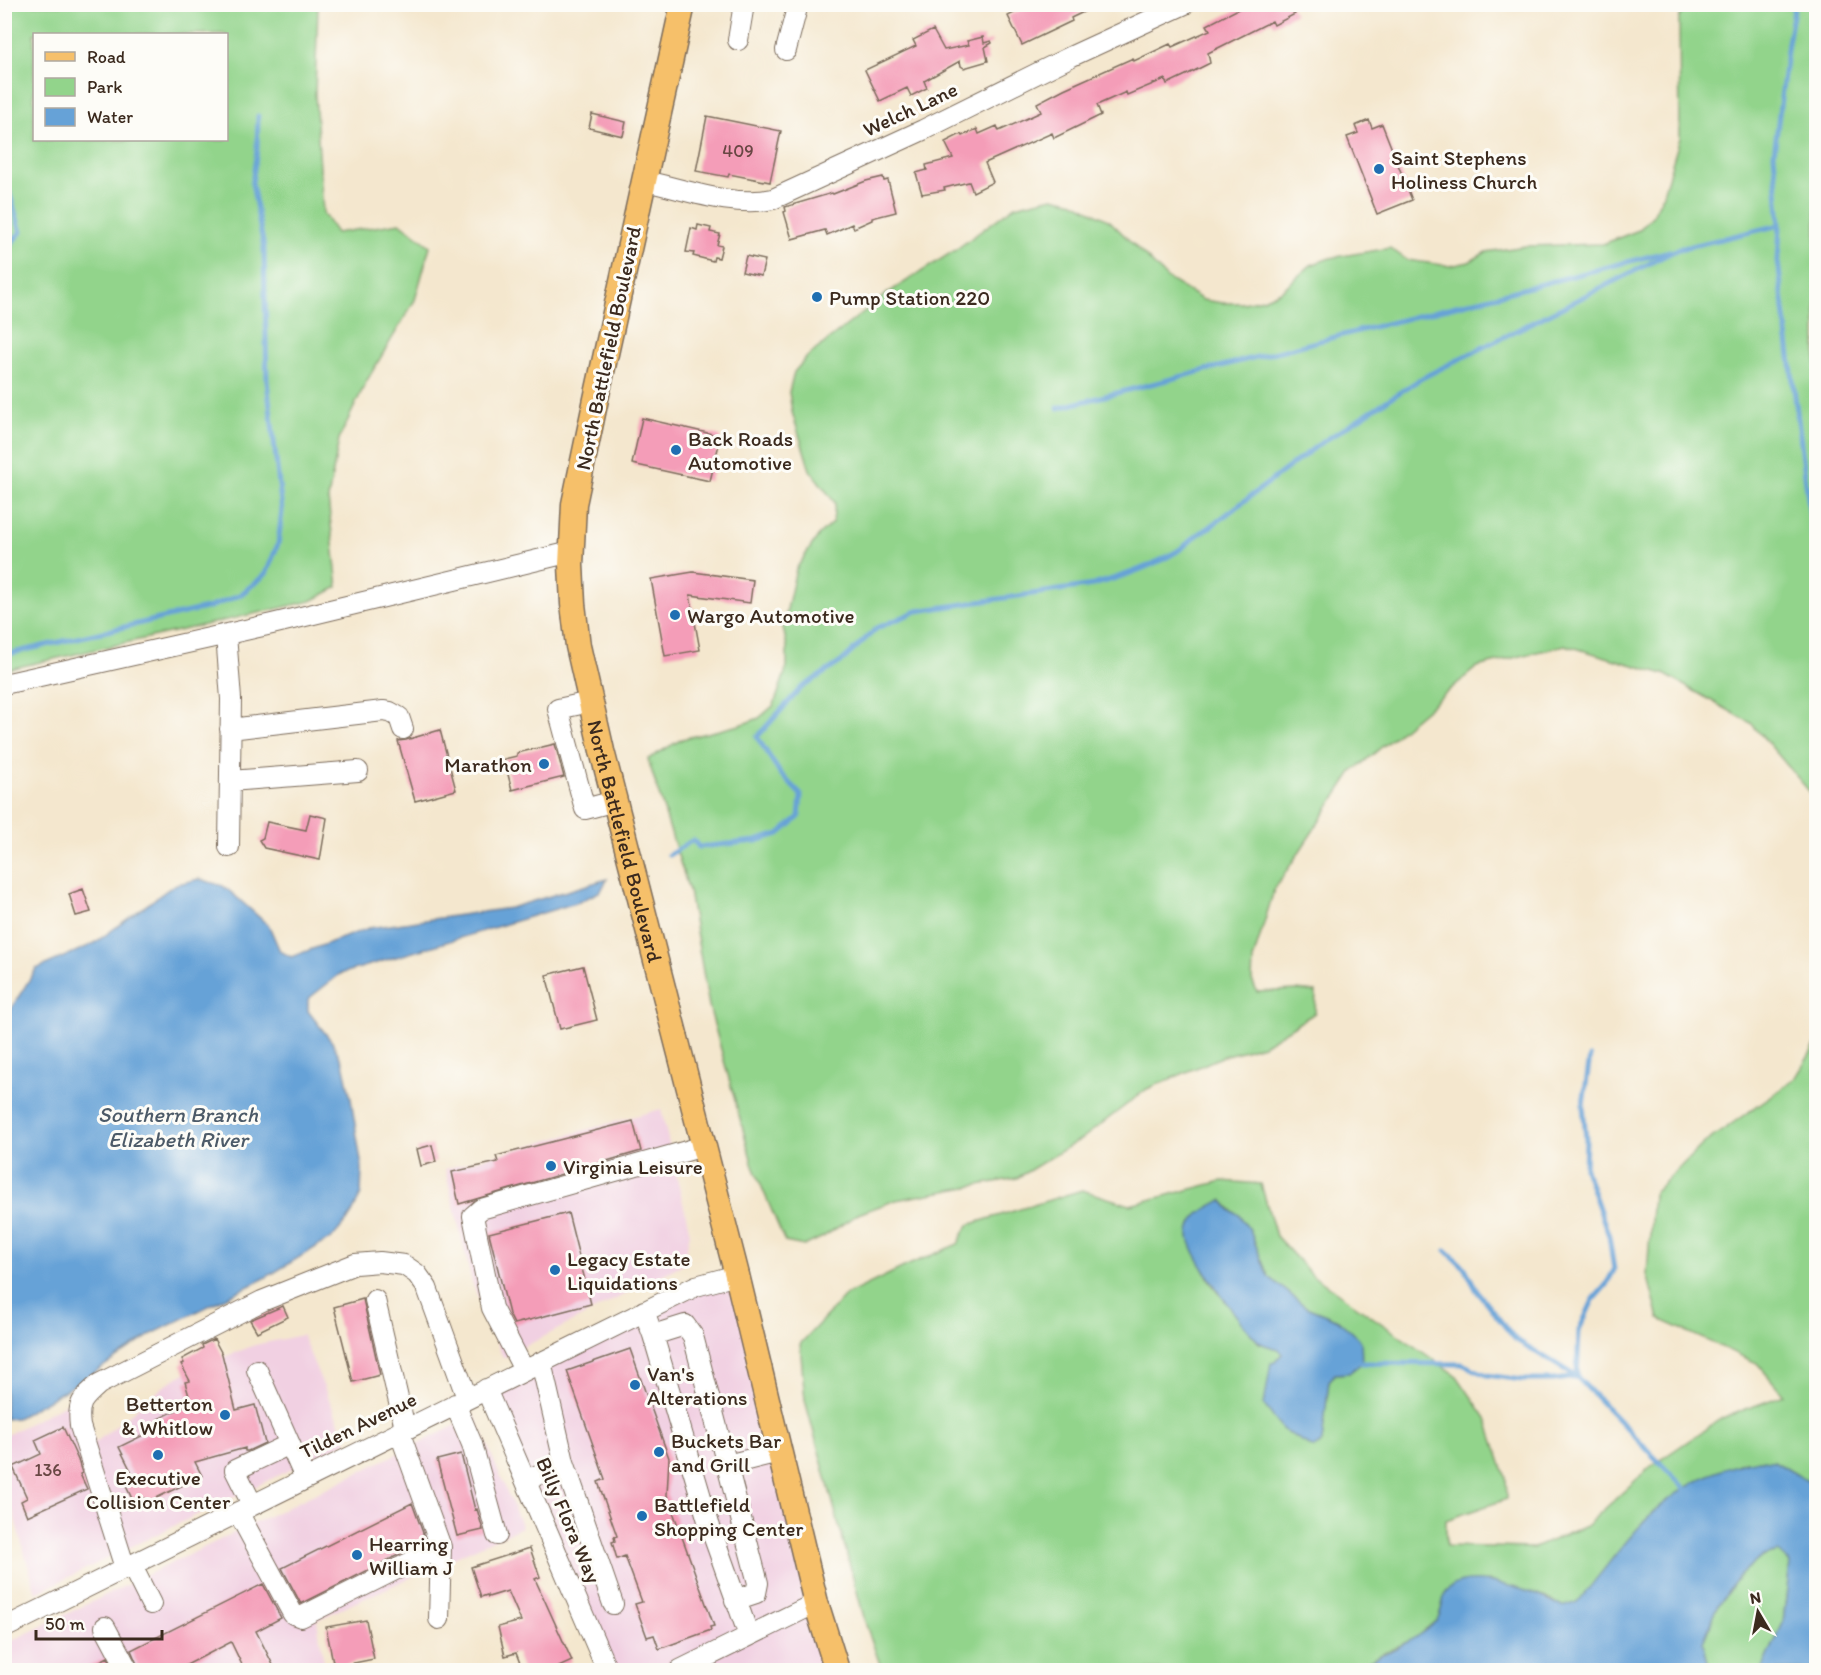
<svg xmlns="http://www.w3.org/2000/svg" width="1821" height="1675" viewBox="0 0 1821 1675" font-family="Itim,sans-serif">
<rect width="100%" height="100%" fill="#fdfcf7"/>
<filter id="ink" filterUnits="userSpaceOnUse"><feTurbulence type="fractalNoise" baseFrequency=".0167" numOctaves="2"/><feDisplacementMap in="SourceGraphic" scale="12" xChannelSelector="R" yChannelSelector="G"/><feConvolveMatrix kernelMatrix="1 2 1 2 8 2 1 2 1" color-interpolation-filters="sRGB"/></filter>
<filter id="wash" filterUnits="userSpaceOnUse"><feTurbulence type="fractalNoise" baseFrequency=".008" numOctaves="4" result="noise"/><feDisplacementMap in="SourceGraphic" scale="24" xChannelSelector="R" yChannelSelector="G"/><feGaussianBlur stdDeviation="1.35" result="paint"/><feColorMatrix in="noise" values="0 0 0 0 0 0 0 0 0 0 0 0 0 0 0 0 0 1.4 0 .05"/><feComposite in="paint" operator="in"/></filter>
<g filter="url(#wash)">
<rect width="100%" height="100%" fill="#f4e7ce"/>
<!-- built -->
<path fill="#f1d0e2" d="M661,1109L690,1233L683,1264L503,1358L472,1282L445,1169Z
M737,1275L837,1670H607L486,1389Z
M302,1335L347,1442L36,1593L5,1484V1436L77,1398L95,1443L168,1383L188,1371L255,1345Z
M475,1416L522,1527L317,1620L325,1670H5V1644Z"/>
<!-- green -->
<path fill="#92d48b" stroke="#667f54" stroke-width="1.5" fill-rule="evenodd" d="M1687,4L1816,5V803L1815,798L1751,723L1664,674L1565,645L1477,667L1352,772L1274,890L1253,960L1252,980L1257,992L1296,990L1316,992L1315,1013L1263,1045L1224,1056L1147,1089L1083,1138L1017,1178L896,1200L858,1214L823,1237L804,1246L785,1242L753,1166L709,1006L689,891L648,759L682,739L740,725L759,718L774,705L787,667V647L783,627L796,569L818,536L833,522L835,503L810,470L792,412L789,392L794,372L807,357L886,294L954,251L1015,206L1053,197L1074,202L1110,221L1168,279L1203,300L1223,303H1243L1263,299L1281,291L1311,265L1330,258L1390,248L1407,260L1450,266L1469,262L1486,252L1526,246L1603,244L1639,230L1653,215L1662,197L1680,138L1679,18Z
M4,5H318L315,94L323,213L336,233L400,223L430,246L415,300L366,382L339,439L328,499L338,587L311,601L5,670ZM226,34V140H34V34Z
M1816,1044V1486L1774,1461L1744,1462L1717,1473L1653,1512L1579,1602L1563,1607L1548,1598L1489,1581L1447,1591L1438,1619L1415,1638L1349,1670H882L866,1625L805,1400L800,1344L846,1295L906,1266L958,1244L968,1225L1082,1190L1130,1205L1222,1181L1261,1184L1276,1236L1312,1275L1457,1376L1486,1418L1506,1478L1507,1499L1446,1520V1546L1534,1548L1586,1526L1650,1467L1722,1418L1784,1395L1757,1363L1659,1319L1647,1274L1653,1194L1703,1144L1795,1079ZM1222,1200L1249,1228L1268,1276L1306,1307L1338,1320L1349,1373L1335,1374L1329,1381L1322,1442L1275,1362L1282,1354L1279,1349L1259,1343L1248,1330L1211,1283L1193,1247L1189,1235Z
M1778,1552L1790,1563L1783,1623L1762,1670H1710L1703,1642L1718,1606L1739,1576L1763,1556Z"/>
<!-- water -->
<path fill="#66a2d7" stroke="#50667a" stroke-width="1.5" d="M199,879L223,886L232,893L269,926L280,951L291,957L369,928L510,908L607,879L601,891L579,902L340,974L308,999V1011L332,1042L343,1063L351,1099L362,1168L361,1194L350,1217L333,1237L265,1278L152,1334L83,1380L17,1418L5,1419V1018L36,969L93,944L174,885Z
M1222,1200L1231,1211L1238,1214L1249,1228L1268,1276L1306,1307L1338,1320L1361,1341L1362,1363L1349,1373L1335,1374L1329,1381L1322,1442L1314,1448L1283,1430L1264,1405L1271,1363L1275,1362L1282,1354L1279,1349C1273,1347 1263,1346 1258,1341C1242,1326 1190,1256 1189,1236C1188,1216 1207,1208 1222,1200Z
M1759,1460L1774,1461L1816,1486V1670H1762L1783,1623L1790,1563L1778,1552L1763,1556L1739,1576L1718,1606L1703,1642L1710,1670H1349C1377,1656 1413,1644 1436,1621C1443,1613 1441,1599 1447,1591C1467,1566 1541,1594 1563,1607L1578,1602C1632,1535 1667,1476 1759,1460Z"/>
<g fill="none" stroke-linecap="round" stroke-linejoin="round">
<!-- stream -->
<path stroke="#66a2d7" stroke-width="5" d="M1795,4L1788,43L1774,154L1780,225L1778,262L1816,562
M4,175L21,232L4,251
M1679,249L1780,225
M1058,408L1670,251
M4,655L210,607L240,595L266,574L278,544L282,511L267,381L264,248L252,183L257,150L258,116
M669,855L693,840L699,847L756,841L779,834L799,817L801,795L780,773L757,737L801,688L841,662L877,628L917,611L1093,585C1121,577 1151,567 1176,552C1189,544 1197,533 1210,527L1318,445L1422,378L1680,248
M1446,1250L1465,1268L1477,1291L1515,1339L1577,1377L1688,1492
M1362,1363L1462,1364L1487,1375L1522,1380H1554L1576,1377
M1577,1377L1579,1330L1593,1300L1606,1285L1614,1270L1609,1236L1585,1169L1586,1139L1583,1105L1590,1057"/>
</g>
<g id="blocks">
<!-- building -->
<path fill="#f49db8" d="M1032,4H1100L1071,18L1072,21L1022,45L1008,16Z
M1248,4H1290L1295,14L1274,25L1272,21L1208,53L1210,63L1186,75L1167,84L1165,79L1127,95L1126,92L1097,105L1101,115L1099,116L1054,138L1052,133L985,163L993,182L973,192L969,182L944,188L945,190L922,194L916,173L927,170L926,165L953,158L945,142L961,134L962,136L977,129L979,134L997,126L999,131L1041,112L1037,103L1064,89L1133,58L1134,61L1170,44L1172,47L1210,30L1207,25Z
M933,30L944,50L969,45L967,41L983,37L984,43L991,41L992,43L985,47L988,61L964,68L961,66L960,61L924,81L927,88L911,96L907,88L880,101L865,70L916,46L913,40Z
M592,114L626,122L623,136L589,128Z
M707,116L781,131L770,182L729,174L728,177L696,171Z
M1369,120L1372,128L1382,124L1412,200L1377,214L1347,137L1358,133L1355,126Z
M883,177L884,181L888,180L896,212L872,218V220L854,228L852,224L827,235L825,230L792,239L784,212L786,211L785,207L832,193L833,194L866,181Z
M698,225L711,228L710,232L720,234L717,245L722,246L719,258L714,257L713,261L693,256L694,253L686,252L691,228L697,230Z
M746,256L765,260L761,276L742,272Z
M642,418L721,436L710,481L632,464Z
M693,572L753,580L750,603L690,595L700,650L665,656L651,579Z
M440,730L456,790L415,801L398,741L406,740Z
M555,744L564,777L512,790L504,759L517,756V753Z
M310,814L327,818L320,860L264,848L259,840L263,838L267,822L306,830Z
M83,889L91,912L76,916L69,894Z
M583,966L597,1020L560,1029L546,975Z
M633,1121L641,1151L459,1204L452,1172L498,1162L496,1156Z
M432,1145L436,1162L421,1166L417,1149Z
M568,1213L591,1304L514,1324L509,1314L489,1233Z
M363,1299L380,1375L353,1382L334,1307Z
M283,1306L288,1317L257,1332L250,1320Z
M214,1339L222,1354L236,1410L255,1405L265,1443L248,1451H245V1448L195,1462L202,1476L146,1503L144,1498L134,1503L126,1486L136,1481L119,1447L162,1426L158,1419L191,1403L185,1382L190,1381L181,1364L184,1363L182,1359L203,1348L202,1345Z
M630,1349L669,1458L667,1495L714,1626L710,1627L711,1630L659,1649L654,1635L647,1637L635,1604L642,1602L625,1556L617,1559L612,1542L615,1541L614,1537L617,1536L598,1482L605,1479L567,1371Z
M63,1427L78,1460L82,1473L80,1474L87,1489L27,1516L21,1501L27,1498L13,1467L41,1454L35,1440Z
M461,1454L475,1510L477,1509L483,1530L457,1536L437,1460Z
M412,1503L426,1541L301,1604L282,1568Z
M530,1548L540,1577L535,1579L572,1661L550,1671H523L516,1653L505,1656L498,1627L521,1621L508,1591L488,1597L487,1595L481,1597L471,1567Z
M263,1584L281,1618L256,1631L276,1671H245L231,1642L175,1671H140L131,1650Z
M366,1620L374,1659L334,1667L326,1627Z
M108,1657L115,1671H81Z"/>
</g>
</g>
<g filter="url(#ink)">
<use href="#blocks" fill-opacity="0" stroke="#7c6c5c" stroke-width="1.5"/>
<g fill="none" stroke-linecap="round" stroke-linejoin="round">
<!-- minor casing -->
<g stroke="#7c6c5c" stroke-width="22">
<path id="minor" d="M738,40L744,4
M786,50L798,4
M645,181C684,189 733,208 773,199L923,130L1072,56L1185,4
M226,635L231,699L229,847
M4,684L272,624L571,552
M590,702L558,709L585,809L615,801
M230,729L383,711L390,712L399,717L403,729
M230,781L358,771
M375,1300L405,1428
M644,1311L653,1335L709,1524L749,1636
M653,1335L685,1325L693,1336L758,1583L756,1593L735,1600
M257,1370L305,1478
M524,1370L492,1308L473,1216L481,1209L704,1146
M486,1389L607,1670
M455,1404L472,1444L497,1535
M399,1431L441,1547L439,1619
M564,1462L613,1604
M727,1465L779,1452
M526,1481L564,1462L541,1362
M252,1504L235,1470L290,1444
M238,1512L293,1614L301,1617L441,1547
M131,1564L151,1604
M125,1568L80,1426C77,1403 82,1399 99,1384L262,1301L355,1264L380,1262L404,1265L417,1274L427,1288L467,1398
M105,1627L128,1670
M4,1628L696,1286L737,1275
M680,1670L816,1603"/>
</g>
<!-- major casing -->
<g stroke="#7c6c5c" stroke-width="27">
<g id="major">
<path id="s1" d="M683,4L596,399L574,504L571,565L573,604L578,646L602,751L737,1275L816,1603L837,1670"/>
</g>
</g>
<!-- minor -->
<use href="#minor" stroke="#fff" stroke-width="20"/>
<!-- major -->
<use href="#major" stroke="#f6c06b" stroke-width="24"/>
</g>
</g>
<!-- markers -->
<g fill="#1f6fb2" stroke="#fdfcf7" stroke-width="2">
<circle cx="1379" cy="169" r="6"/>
<circle cx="817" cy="297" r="6"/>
<circle cx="676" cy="450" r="6"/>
<circle cx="675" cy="615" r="6"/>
<circle cx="544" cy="764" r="6"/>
<circle cx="551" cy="1166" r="6"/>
<circle cx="555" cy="1270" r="6"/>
<circle cx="635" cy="1385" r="6"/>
<circle cx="225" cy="1415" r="6"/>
<circle cx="659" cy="1452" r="6"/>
<circle cx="158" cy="1455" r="6"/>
<circle cx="642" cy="1516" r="6"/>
<circle cx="357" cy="1555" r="6"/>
</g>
<g text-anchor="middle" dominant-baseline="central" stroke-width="6" stroke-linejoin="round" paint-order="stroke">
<!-- number labels -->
<g font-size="18" fill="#694744">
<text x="738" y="151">409</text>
<text x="48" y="1470">136</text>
</g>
<!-- street labels -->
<g font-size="21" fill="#3b2a1e" stroke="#fdfcf7">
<text transform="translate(910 109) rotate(-25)">Welch Lane</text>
<text transform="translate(608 348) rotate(-78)">North Battlefield Boulevard</text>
<text stroke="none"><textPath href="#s1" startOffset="855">North Battlefield Boulevard</textPath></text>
<text transform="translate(358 1425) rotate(-26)">Tilden Avenue</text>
<text transform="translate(569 1520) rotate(67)">Billy Flora Way</text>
</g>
<!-- poi labels -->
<g font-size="21" fill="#3b2a1e" stroke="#fdfcf7" text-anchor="start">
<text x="1391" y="157">Saint Stephens<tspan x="1391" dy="24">Holiness Church</tspan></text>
<text x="829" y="297">Pump Station 220</text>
<text x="688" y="438">Back Roads<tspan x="688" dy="24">Automotive</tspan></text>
<text x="687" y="615">Wargo Automotive</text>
<text x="532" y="764" text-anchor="end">Marathon</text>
<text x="563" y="1166">Virginia Leisure</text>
<text x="567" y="1258">Legacy Estate<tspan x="567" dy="24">Liquidations</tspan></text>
<text x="647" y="1373">Van's<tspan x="647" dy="24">Alterations</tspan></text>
<text x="213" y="1403" text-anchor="end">Betterton<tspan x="213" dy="24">&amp; Whitlow</tspan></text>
<text x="671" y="1440">Buckets Bar<tspan x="671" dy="24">and Grill</tspan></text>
<text x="158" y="1477" text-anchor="middle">Executive<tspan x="158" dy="24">Collision Center</tspan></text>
<text x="654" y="1504">Battlefield<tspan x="654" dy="24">Shopping Center</tspan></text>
<text x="369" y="1543">Hearring<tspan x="369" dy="24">William J</tspan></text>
</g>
<!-- water labels -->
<g font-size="22" font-style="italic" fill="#4c5a68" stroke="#fdfcf7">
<text x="178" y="1114">Southern Branch<tspan x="178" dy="25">Elizabeth River</tspan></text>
</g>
</g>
<!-- margin -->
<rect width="1821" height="1675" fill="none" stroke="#fdfcf7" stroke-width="24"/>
<!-- legend -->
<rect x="33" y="33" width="195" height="108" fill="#fdfcf7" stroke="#afa8a0" stroke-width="1.5"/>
<rect x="45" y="52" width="30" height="9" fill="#f6c06b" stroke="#afa8a0" stroke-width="1.5"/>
<text x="87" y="63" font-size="18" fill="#3b2a1e">Road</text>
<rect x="45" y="78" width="30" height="18" fill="#92d48b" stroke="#afa8a0" stroke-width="1.5"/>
<text x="87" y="93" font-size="18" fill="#3b2a1e">Park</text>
<rect x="45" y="108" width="30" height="18" fill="#66a2d7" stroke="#afa8a0" stroke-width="1.5"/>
<text x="87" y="123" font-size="18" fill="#3b2a1e">Water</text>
<!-- north arrow -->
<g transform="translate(1758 1612) rotate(350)" stroke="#fdfcf7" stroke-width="4.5" paint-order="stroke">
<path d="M0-4.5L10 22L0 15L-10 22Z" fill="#3b2a1e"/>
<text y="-9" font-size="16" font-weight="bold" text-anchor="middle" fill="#3b2a1e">N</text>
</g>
<!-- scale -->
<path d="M36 1630v9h126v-9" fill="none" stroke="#3b2a1e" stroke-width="3"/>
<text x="45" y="1630" font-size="18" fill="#3b2a1e" stroke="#fdfcf7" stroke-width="4.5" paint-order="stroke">50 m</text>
</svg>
